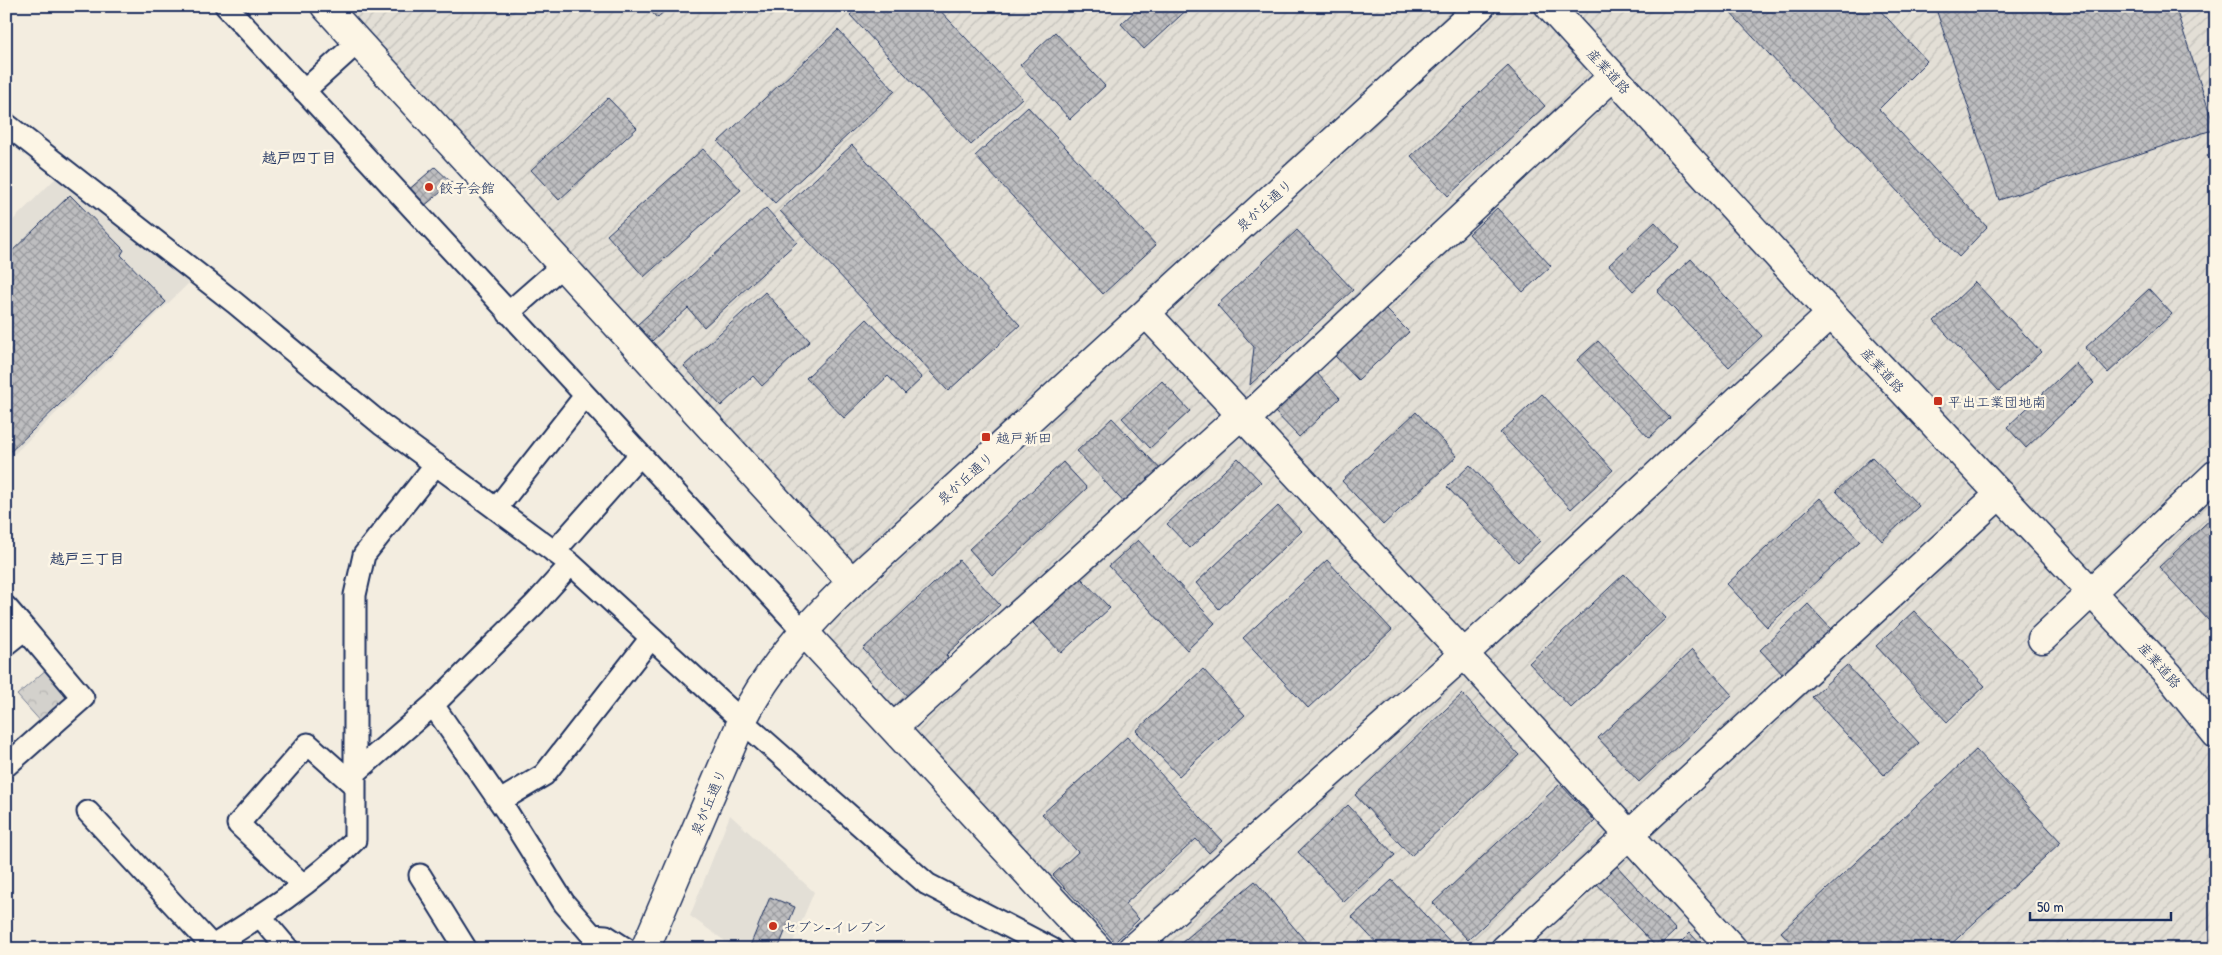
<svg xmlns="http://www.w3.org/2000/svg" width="2222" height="955" viewBox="0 0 2222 955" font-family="'Patrick Hand','Klee One',sans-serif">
<defs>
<pattern id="industrial-furrows" width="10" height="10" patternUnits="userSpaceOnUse" patternTransform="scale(1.25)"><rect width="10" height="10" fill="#e3dfd6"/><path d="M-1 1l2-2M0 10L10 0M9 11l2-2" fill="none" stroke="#c2c0ba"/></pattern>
<pattern id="park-crowns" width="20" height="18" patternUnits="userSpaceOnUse" patternTransform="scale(1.25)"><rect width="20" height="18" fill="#d3d1cc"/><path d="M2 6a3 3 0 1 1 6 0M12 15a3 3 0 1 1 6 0" fill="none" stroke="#b5b4b2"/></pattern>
<pattern id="building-cross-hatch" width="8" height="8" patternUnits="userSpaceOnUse" patternTransform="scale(1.25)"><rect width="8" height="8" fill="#bebec0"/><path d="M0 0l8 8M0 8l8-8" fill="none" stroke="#9a9b9f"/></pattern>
</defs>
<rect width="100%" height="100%" fill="#f3ede0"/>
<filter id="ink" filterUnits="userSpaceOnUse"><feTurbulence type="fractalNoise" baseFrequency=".02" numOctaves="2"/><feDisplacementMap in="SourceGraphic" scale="10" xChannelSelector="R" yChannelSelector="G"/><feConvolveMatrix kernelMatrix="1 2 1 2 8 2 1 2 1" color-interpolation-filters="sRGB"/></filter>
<g filter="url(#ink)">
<!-- built -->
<path fill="#e3dfd6" d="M58,176L192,280L6,462V227Z
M730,815L814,892L790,949H736L690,916Z"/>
<!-- industrial -->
<path fill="url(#industrial-furrows)" d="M336,6H2216V949H1115L830,641V629L835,618L868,588Z"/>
<!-- park -->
<path fill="url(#park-crowns)" stroke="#778095" d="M48,668L66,689L65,705L43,724L17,695Z"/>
<!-- building -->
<path fill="url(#building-cross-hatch)" stroke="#1b2f5e" d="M646,6H670L657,18Z
M859,6H936L1022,98L971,145L850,15Z
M1105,6H1116L1110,12Z
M1140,6H1191L1144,49L1121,24Z
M1622,6H1634L1628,12Z
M1724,6H1876L1927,61L1879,109L1987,227L1959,257Z
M1935,6H2175L2215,129L1999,200Z
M838,30L895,91L775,203L718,142Z
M1055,32L1105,86L1070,119L1020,65Z
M1508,66L1545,106L1448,196L1411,156Z
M608,98L637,128L559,200L531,170Z
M1028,107L1156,245L1103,294L975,156Z
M852,145L1020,325L948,391L780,211Z
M2216,148V166L2207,156Z
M703,149L741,190L644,277L607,235Z
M435,167L452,183L423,207L407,191Z
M70,195L124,250L121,255L166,302L6,456V257Z
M766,208L797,242L704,327L688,308L652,341L637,325Z
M1497,208L1551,266L1523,292L1469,234Z
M1655,222L1679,248L1633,291L1609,265Z
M1297,230L1353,290L1250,385L1254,347L1217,305Z
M1691,259L1762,336L1729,367L1657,291Z
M1975,282L2041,352L1999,391L1934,321Z
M2149,289L2172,314L2108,373L2085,348Z
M765,292L810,341L762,386L753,376L721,406L684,366Z
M1384,307L1409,332L1358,380L1333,354Z
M867,319L922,378L905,394L888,376L844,418L806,378Z
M1598,341L1670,418L1649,438L1577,360Z
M2075,363L2094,383L2026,448L2007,427Z
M1315,371L1340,398L1299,437L1273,410Z
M1162,381L1190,411L1150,448L1122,418Z
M1542,394L1613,470L1571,509L1500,433Z
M1416,412L1457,456L1383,525L1342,481Z
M1112,418L1164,473L1128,507L1077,451Z
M1872,457L1919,506L1882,541L1836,491Z
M1238,458L1261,482L1190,548L1167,524Z
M1063,462L1087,488L993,576L969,549Z
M1470,465L1540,541L1518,562L1447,487Z
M1820,498L1860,541L1767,627L1727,584Z
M1278,506L1302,531L1219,609L1196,583Z
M2216,514V615L2209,621L2159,567Z
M1138,540L1215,623L1187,650L1109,566Z
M959,560L1000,605L946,655L953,663L912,701L863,649Z
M1327,560L1392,630L1308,708L1243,638Z
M1624,574L1666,618L1571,708L1529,663Z
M1081,578L1110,608L1061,653L1033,623Z
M1808,604L1832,630L1784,676L1760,650Z
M1914,611L1985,686L1947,722L1876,646Z
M1692,650L1733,695L1639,782L1598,738Z
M1847,665L1919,743L1884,775L1812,697Z
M1203,669L1245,715L1179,776L1136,731Z
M1462,694L1519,755L1411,856L1355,795Z
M1127,737L1222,841L1209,853L1196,839L1125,904L1139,919L1115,942L1053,875L1078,852L1042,814Z
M1976,750L2061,842L1946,949H1797L1781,932Z
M1560,784L1595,821L1468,940L1433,903Z
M1348,805L1395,855L1344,902L1298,852Z
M1615,864L1676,930L1657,948L1595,882Z
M1392,880L1457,949H1382L1352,917Z
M1255,881L1312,949H1174Z
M770,897L795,907L778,949H758L750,946Z
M1690,933L1705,949H1674Z"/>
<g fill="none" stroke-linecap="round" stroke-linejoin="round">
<!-- street casing -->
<g stroke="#1b2f5e" stroke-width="25">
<path id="street" d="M226,6L803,631
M304,91L358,42
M6,124L235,303L381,424L571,564L742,721L927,884L1052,949
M508,313L563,265
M496,509L585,396
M554,552L640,455
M6,607L25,629
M6,644L25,629L83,698L6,766
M433,705L507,812L564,903L592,935L606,936L626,949
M355,773L433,705L535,604L571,564
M500,801L544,775L651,638
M88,812L212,946
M420,875L466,949
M303,885L238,824L308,744L355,786
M260,916L288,949
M208,949C259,917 312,884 355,840V595L364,555L436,464"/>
</g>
<!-- secondary casing -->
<g stroke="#1b2f5e" stroke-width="31">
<path id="secondary" d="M325,6L852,582
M1549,6L1831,314L2168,674L2216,734
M1146,313L1464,654L1733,949
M1245,420L1613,76
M803,631L1098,949
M2042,639L2216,474
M893,728L1241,415
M645,949L742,721C769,667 808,624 852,582L1481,6
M1132,949L1464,654L1831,314
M1505,949L2000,494"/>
</g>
<!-- street -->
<use href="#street" stroke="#fcf5e5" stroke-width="21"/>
<!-- secondary -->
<use href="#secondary" stroke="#fcf5e5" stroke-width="28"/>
</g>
</g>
<!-- markers -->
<g fill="#c8321e" stroke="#fcf5e5" stroke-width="2">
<circle cx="429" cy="187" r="5"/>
<rect x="1933" y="396" width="10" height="10" rx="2.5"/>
<rect x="981" y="432" width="10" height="10" rx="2.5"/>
<circle cx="773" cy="926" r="5"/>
</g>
<g text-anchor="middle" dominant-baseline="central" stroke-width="5" stroke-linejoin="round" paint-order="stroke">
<!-- street labels -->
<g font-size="14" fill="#1b2f5e" stroke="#fcf5e5">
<text transform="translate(1609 71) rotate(47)">産業道路</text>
<text transform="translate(1264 205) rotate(-42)">泉が丘通り</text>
<text transform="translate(1883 370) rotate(47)">産業道路</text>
<text transform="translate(965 478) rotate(-42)">泉が丘通り</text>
<text transform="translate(2160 665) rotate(48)">産業道路</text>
<text transform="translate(708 802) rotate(-67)">泉が丘通り</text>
</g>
<!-- poi labels -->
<g font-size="14" fill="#1b2f5e" stroke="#fcf5e5" text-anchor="start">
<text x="439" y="187">餃子会館</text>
<text x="1948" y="401">平出工業団地南</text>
<text x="996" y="437">越戸新田</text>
<text x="783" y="926">セブン-イレブン</text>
</g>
<!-- neighbourhood labels -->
<g font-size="15" font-weight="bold" fill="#1b2f5e" stroke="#fcf5e5">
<text x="299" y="157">越戸四丁目</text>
<text x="87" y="558">越戸三丁目</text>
</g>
</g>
<!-- margin -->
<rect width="2222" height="955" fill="none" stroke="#fcf5e5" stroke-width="25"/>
<rect x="12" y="12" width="2197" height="930" fill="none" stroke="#1b2f5e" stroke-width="2" filter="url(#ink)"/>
<!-- scale -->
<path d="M2030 912v8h141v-8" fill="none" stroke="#1b2f5e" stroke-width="2.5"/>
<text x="2037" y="912" font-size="15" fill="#1b2f5e" stroke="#fcf5e5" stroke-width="4" paint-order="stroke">50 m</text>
</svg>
